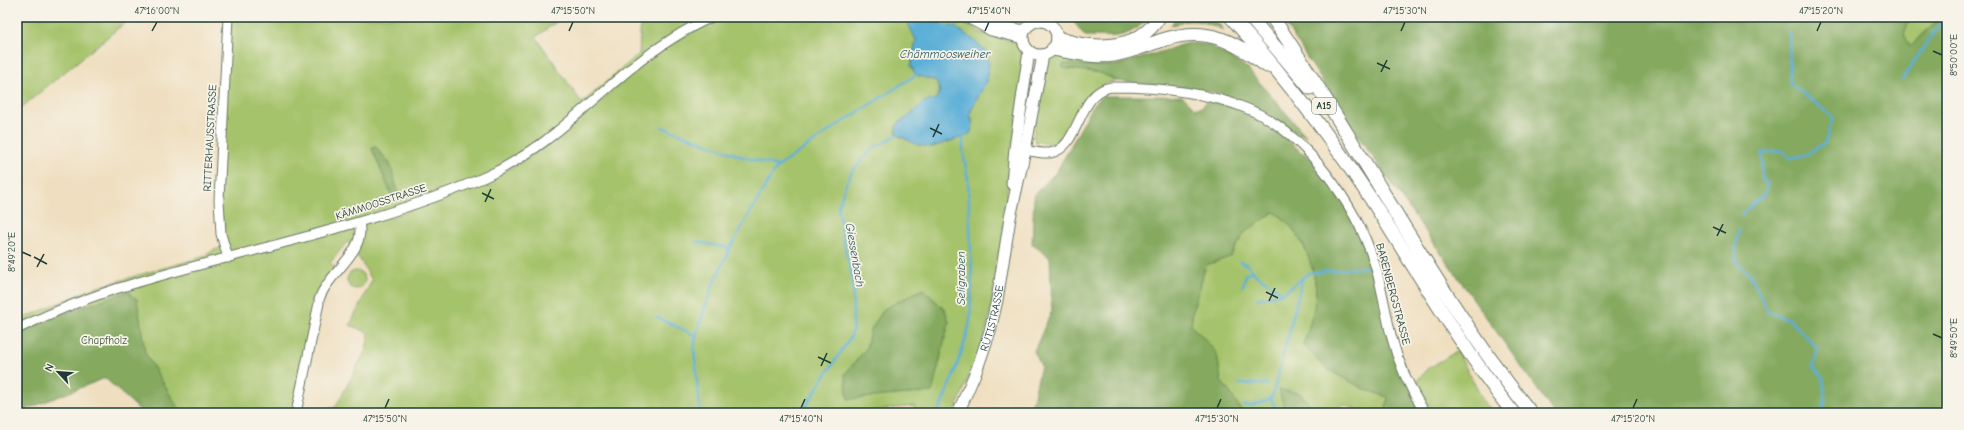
<svg xmlns="http://www.w3.org/2000/svg" width="1964" height="430" viewBox="0 0 1964 430" font-family="'Comic Neue',sans-serif">
<rect width="100%" height="100%" fill="#f7f3e8"/>
<filter id="ink" filterUnits="userSpaceOnUse"><feTurbulence type="fractalNoise" baseFrequency=".025" numOctaves="2"/><feDisplacementMap in="SourceGraphic" scale="8" xChannelSelector="R" yChannelSelector="G"/><feConvolveMatrix kernelMatrix="1 2 1 2 8 2 1 2 1" color-interpolation-filters="sRGB"/></filter>
<filter id="wash" filterUnits="userSpaceOnUse"><feTurbulence type="fractalNoise" baseFrequency=".012" numOctaves="4" result="noise"/><feDisplacementMap in="SourceGraphic" scale="16" xChannelSelector="R" yChannelSelector="G"/><feGaussianBlur stdDeviation="0.9" result="paint"/><feColorMatrix in="noise" values="0 0 0 0 0 0 0 0 0 0 0 0 0 0 0 0 0 1.4 0 .05"/><feComposite in="paint" operator="in"/></filter>
<g filter="url(#wash)">
<rect width="100%" height="100%" fill="#efdfc0"/>
<!-- green -->
<path fill="#a5c36a" stroke="#62804f" fill-rule="evenodd" d="M17,17H132L17,111Z
M228,17H563L536,37L582,103L639,54L641,17H712C683,30 655,49 630,68C598,94 570,125 536,149C492,179 438,197 387,214L389,218L466,189L502,173L533,155L558,138L644,63L674,42L721,17H909V25L916,40L911,66L916,75L936,81L940,91L936,99L924,102L908,117L900,121L896,127L897,135L918,145L932,147L963,137L971,132L973,122L970,114L975,99L987,81L989,65L987,52L962,31L941,24L926,17H952L980,32L1014,41L1023,48L1026,60L1012,148L1001,246L990,314L982,346L954,413H913L915,406L870,411L849,409L845,413H181L145,353L137,299L131,296L129,291L62,314L17,335V321L94,288L202,257L214,250L224,247L220,223L219,200ZM376,147L390,164L400,200L394,201L372,149ZM347,242L355,249L352,252L359,258L372,280L350,325L369,333L366,350L335,408L297,410L311,336L319,303L325,287L338,269L330,263ZM923,289L945,310L949,322L932,392L848,399L845,374L866,349L870,331L884,309Z
M1910,17H1941L1910,47L1904,34Z
M1056,53L1110,60L1111,66L1063,65V68L1101,73L1117,81C1072,86 1078,136 1054,143C1048,145 1042,142 1036,142L1033,137L1047,58Z
M1274,212C1301,228 1320,273 1315,304C1312,318 1307,332 1304,345L1325,368L1366,390L1388,397L1385,413H1366L1342,404L1337,413H1316L1279,390L1286,413H1243L1231,394L1221,381L1217,354L1191,326L1193,309L1206,265L1230,257L1245,232Z
M347 280a9 9 0 1 1 18 0a9 9 0 1 1-18 0Z
M1457,351L1484,402L1494,413H1434L1421,394L1417,381L1426,370Z"/>
<!-- forest -->
<path fill="#84a95e" stroke="#527349" d="M1070,17H1150C1125,41 1116,36 1085,36Z
M1176,17H1213L1224,30C1203,22 1193,16 1171,26Z
M1281,17H1910L1904,34L1910,47L1941,17H1947V413H1554L1353,129Z
M1188,43L1210,45L1247,68L1306,136L1290,130L1261,109L1219,93L1186,88L1117,81L1101,73L1063,68V64L1111,66L1138,59Z
M1103,96H1182L1195,108H1200L1209,100L1240,109L1257,117L1278,131L1301,152L1316,161L1365,237L1392,337L1425,413H1385L1388,397L1366,390L1325,368L1304,345C1307,332 1312,318 1315,304C1320,273 1301,227 1274,212L1245,232L1230,257L1206,265L1193,309L1191,326L1204,338L1217,354L1221,381L1231,394L1243,413H1038L1031,408L1041,366L1034,351L1052,310L1050,258L1032,244L1034,195L1057,171L1094,104Z
M376,147L390,164L400,199L394,201L372,148Z
M923,289L945,310L949,322L932,392L848,399L845,374L866,349L870,331L884,309Z
M129,291L131,296L137,299L145,353L181,413H143L105,378L17,413V335L62,314Z
M1279,390L1300,393L1316,413H1286Z"/>
<!-- water -->
<path fill="#5cafd7" stroke="#3e7686" d="M909,17H926L941,24L955,27L974,40L987,52L989,65L987,81L972,108L970,114L973,127L969,135L932,147L918,145L897,135L896,127L901,121L908,117L924,102L936,99L940,91L936,81L916,75L911,66L916,40L909,25Z"/>
<g fill="none" stroke-linecap="round" stroke-linejoin="round">
<!-- stream -->
<path stroke="#5cafd7" stroke-width="2.5" d="M1902,80L1936,29L1947,19
M662,127L743,157L779,166
M1742,216L1744,212L1767,191V183L1762,179V153L1783,151L1789,158L1805,155L1825,143L1833,117L1790,83L1789,32
M1739,230L1736,245V260L1740,266L1750,274L1768,312L1789,319L1818,349L1813,365L1823,379L1825,401L1821,413
M697,242L730,248
M1240,262L1248,265L1256,275L1283,293
M1243,286L1246,274L1253,271
M1257,299L1283,293L1309,273L1369,267
M657,317L696,336
M1239,384H1268
M1270,398L1274,404L1273,413
M1244,405C1252,407 1268,402 1273,395L1303,277
M700,413L694,348L698,328L713,285L730,248L772,175L779,166L835,127L916,75
M801,413L851,336L853,329V280L845,248L838,208L846,184L853,170L872,149L897,135
M938,413L954,374L966,338L970,321L972,277L968,180L963,151V137"/>
</g>
</g>
<g filter="url(#ink)">
<g fill="none" stroke-linecap="round" stroke-linejoin="round">
<!-- minor casing -->
<g stroke="#687665" stroke-width="11">
<path id="minor" d="M966,17L991,31L1023,39
M975,21L1025,30
M1018,149C1028,150 1039,154 1050,153C1081,148 1076,93 1111,87C1156,87 1207,92 1248,109C1305,132 1356,205 1374,262C1382,286 1385,311 1391,335C1398,363 1410,389 1425,413
M228,258L221,234L219,200L228,17
M319,300C327,273 367,252 359,223
M17,329C53,312 90,296 129,285C247,249 370,227 485,177C546,149 580,110 630,69C655,49 683,30 712,17
M296,413L319,303"/>
</g>
<!-- major casing -->
<g stroke="#687665" stroke-width="13">
<g id="major">
<circle cx="1040" cy="38" r="17"/>
<path d="M1012,184L1015,148L1029,51"/>
<path id="s1" d="M958,413L977,369L990,331L997,300L1010,218L1025,150L1043,55"/>
</g>
</g>
<!-- highway casing -->
<g stroke="#687665" stroke-width="15">
<path id="highway" d="M1231,17C1283,74 1329,135 1371,199C1417,271 1460,345 1513,413
M1250,17L1310,88
M1272,17C1361,146 1433,290 1531,413
M1058,38C1091,50 1138,52 1159,17
M1053,49C1073,52 1093,58 1114,55C1132,52 1149,44 1166,39C1209,26 1234,42 1267,66"/>
</g>
<!-- minor -->
<use href="#minor" stroke="#fff" stroke-width="9"/>
<!-- major -->
<use href="#major" stroke="#fff" stroke-width="11"/>
<!-- highway -->
<use href="#highway" stroke="#fff" stroke-width="13"/>
</g>
</g>
<!-- ticks -->
<path fill="none" stroke="#1f3d34" stroke-width="1.5" d="M152,31L157,22M569,31L573,22M985,31L989,22M1401,31L1405,22M1817,31L1821,22M1933,51L1942,55M1377,63L1390,69M1381,72L1387,60M930,128L942,134M933,137L939,124M482,193L494,199M485,202L491,189M1713,227L1726,233M1717,236L1723,224M22,252L31,256M34,257L47,264M37,267L44,254M1266,292L1278,298M1269,301L1275,288M1933,334L1942,338M818,357L831,363M821,366L827,353M385,408L389,399M801,408L805,399M1217,408L1221,399M1633,408L1637,399"/>
<g text-anchor="middle" dominant-baseline="central" stroke-width="3.5" stroke-linejoin="round" paint-order="stroke">
<!-- shield labels -->
<rect fill="#f7f3e8" stroke="#60746a" stroke-width="1" x="1312" y="98" width="24" height="16" rx="3"/>
<g font-size="10" font-weight="bold" fill="#1f3d34">
<text x="1324" y="106">A15</text>
</g>
<!-- street labels -->
<g font-size="11" fill="#1f3d34" stroke="#f7f3e8">
<text transform="translate(210 138) rotate(-87)">RITTERHAUSSTRASSE</text>
<text transform="translate(381 202) rotate(-18)">KÄMMOOSSTRASSE</text>
<text transform="translate(1393 294) rotate(75)">BARENBERGSTRASSE</text>
<text stroke="none"><textPath href="#s1" startOffset="101">RÜTISTRASSE</textPath></text>
</g>
<!-- park labels -->
<g font-size="11" fill="#405e42" stroke="#f7f3e8">
<text x="104" y="340">Chapfholz</text>
</g>
<!-- water labels -->
<g font-size="12" font-style="italic" fill="#2e5a5d" stroke="#f7f3e8">
<text x="945" y="54">Chämmoosweiher</text>
<text transform="translate(855 255) rotate(80)">Giessenbach</text>
<text transform="translate(961 278) rotate(-90)">Seligraben</text>
</g>
</g>
<!-- margin -->
<rect width="1964" height="430" fill="none" stroke="#f7f3e8" stroke-width="44"/>
<!-- north arrow -->
<g transform="translate(58 372) rotate(296)" stroke="#f7f3e8" stroke-width="3" paint-order="stroke">
<path d="M0-3L7 15L0 10L-7 15Z" fill="#1f3d34"/>
<text y="-6" font-size="11" font-weight="bold" text-anchor="middle" fill="#1f3d34">N</text>
</g>
<rect x="22" y="22" width="1920" height="386" fill="none" stroke="#1f3d34" stroke-width="1.5"/>
<g font-size="10" text-anchor="middle" fill="#1f3d34">
<text x="157" y="14">47°16'00"N</text>
<text x="573" y="14">47°15'50"N</text>
<text x="989" y="14">47°15'40"N</text>
<text x="1405" y="14">47°15'30"N</text>
<text x="1821" y="14">47°15'20"N</text>
<text transform="translate(1953 55) rotate(-90)" y="4">8°50'00"E</text>
<text transform="translate(11 252) rotate(-90)" y="4">8°49'20"E</text>
<text transform="translate(1953 338) rotate(-90)" y="4">8°49'50"E</text>
<text x="385" y="422">47°15'50"N</text>
<text x="801" y="422">47°15'40"N</text>
<text x="1217" y="422">47°15'30"N</text>
<text x="1633" y="422">47°15'20"N</text>
</g>
</svg>
